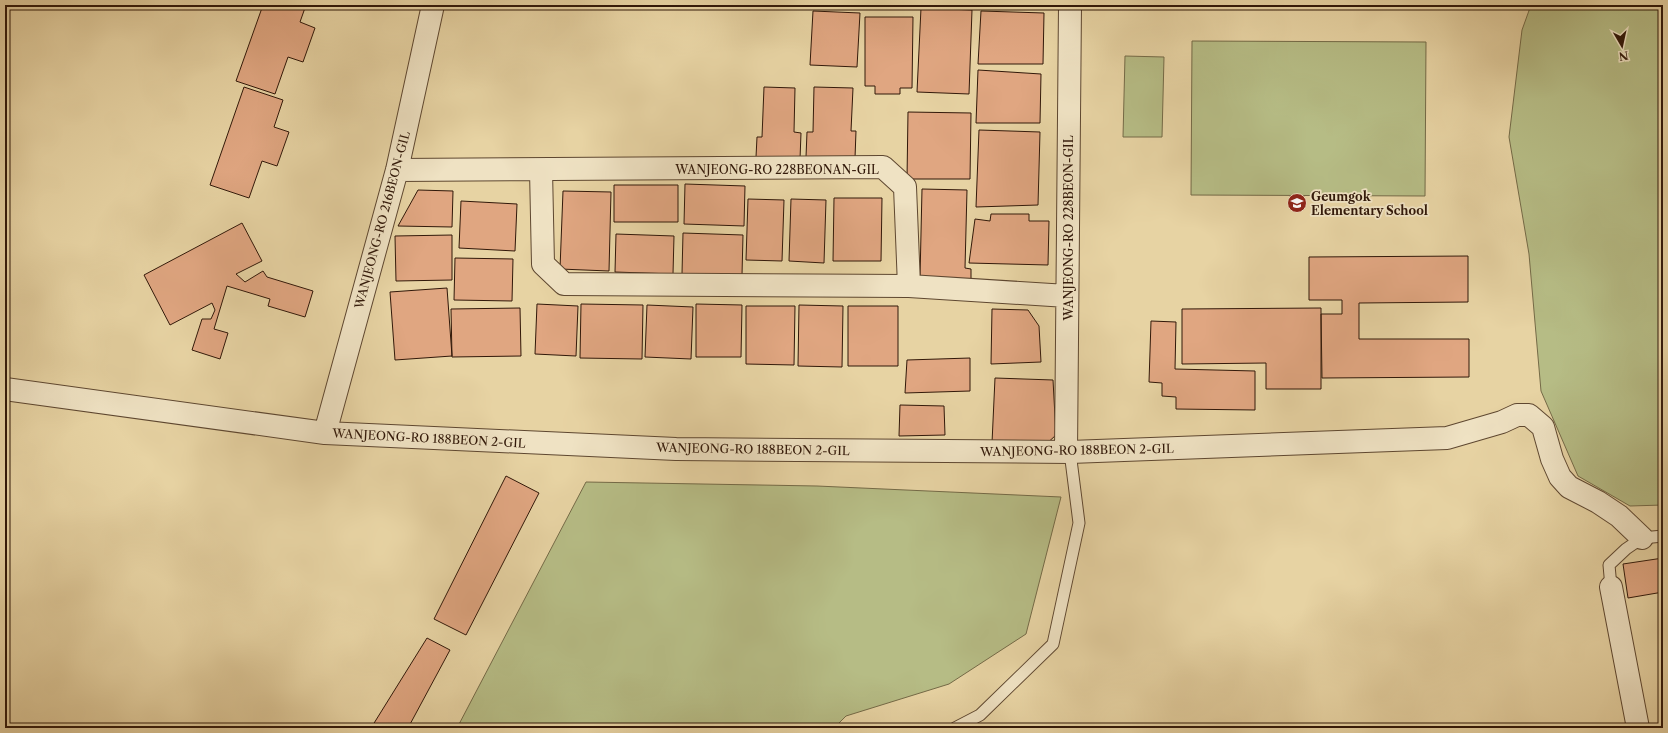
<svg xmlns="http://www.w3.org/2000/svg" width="1668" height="733" viewBox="0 0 1668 733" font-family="'Libre Caslon Text',serif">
<rect width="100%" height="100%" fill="#e7d3a3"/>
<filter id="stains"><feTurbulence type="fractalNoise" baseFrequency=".005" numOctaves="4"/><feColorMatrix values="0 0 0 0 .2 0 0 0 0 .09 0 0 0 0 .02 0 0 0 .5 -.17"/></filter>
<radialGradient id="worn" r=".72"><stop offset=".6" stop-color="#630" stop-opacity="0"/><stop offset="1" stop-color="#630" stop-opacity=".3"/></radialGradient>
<!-- green -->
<path fill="#b6bc85" stroke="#746a47" d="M1531,5H1663V505L1630,506L1578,476L1541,391L1529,254L1509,137L1522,30Z
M1192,41L1426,42L1425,196L1191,195Z
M1125,56L1164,57L1162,137H1123Z
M586,482L817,486L1061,497L1026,634L949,684L846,716L834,728H457Z"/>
<!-- building -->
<path fill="#e0a681" stroke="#311809" d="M263,5H306L300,22L315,28L303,62L288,57L275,94L236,81Z
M921,8L972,10L969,94L917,92Z
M813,11L860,13L857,67L810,65Z
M981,11L1044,13L1043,64H978Z
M865,17H913L912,88H900V94H875V86H865Z
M978,70L1041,74L1040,123H976Z
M244,87L283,100L274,127L289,132L277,166L262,161L249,198L210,185Z
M764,87L795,88L794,132L801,133L800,159L756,157L757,137H762Z
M814,87L853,88L851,131H856L855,158L806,157L807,132H813Z
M908,112L971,113L970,179H907Z
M979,130L1040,132L1038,205L976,207Z
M685,184L745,186L744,226L684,224Z
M614,185H678V222H614Z
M922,189L967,190L965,268L971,269V279L920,278Z
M418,190L453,191L452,227L398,226Z
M563,191L611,192L609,271L560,269Z
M834,198H882L881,261H833Z
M748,199L784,200L782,261L746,260Z
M791,199L826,200L824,263L789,261Z
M461,201L517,204L515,251L459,248Z
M991,214H1029V221H1049L1048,265L969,263L975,219L990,221Z
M242,223L262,261L236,274L245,282L263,271L267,277L313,291L305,317L268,306L270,299L227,286L214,329L228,333L220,359L192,350L202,319H211L215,310L212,303L170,325L144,275Z
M683,233L743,235L742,275L682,274Z
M616,234L674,236L673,274L615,272Z
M452,235V280L396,281L395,236Z
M1468,256V302L1359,303V339H1469V377L1322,378L1321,314H1342V300H1309V257Z
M455,258L513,259L512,301L454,300Z
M447,288L452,356L395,360L390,292Z
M537,304L578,306L576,356L535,354Z
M581,304L643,305L642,359L580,358Z
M696,304L742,305L741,357H696Z
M647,305L693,307L691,359L645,357Z
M799,305L843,306L842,367L798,366Z
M746,306H795L794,365L746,364Z
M848,306H898V366H848Z
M520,308L521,356L452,357L451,309Z
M1321,308V389H1266V363L1182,364V309Z
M992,309L1028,310L1039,326L1041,362L991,364Z
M1151,321L1176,322L1175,369L1255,371V410L1176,409V397L1162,396V383L1149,382Z
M970,358V391L905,393L907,360Z
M995,378L1053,380L1056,435L1043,447L992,443Z
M900,405L944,406L945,435L899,436Z
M506,476L539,493L466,635L434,619Z
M1663,558V592L1628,598L1623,564Z
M427,638L450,650L408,728H371Z"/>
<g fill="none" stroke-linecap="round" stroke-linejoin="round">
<!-- lane casing -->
<g stroke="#5e4730" stroke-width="13">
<path id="lane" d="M1611,587L1609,565L1626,549L1642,538L1663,536
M955,728L980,715L1053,644L1079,523L1070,452"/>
</g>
<!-- street casing -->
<g stroke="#5e4730" stroke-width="24">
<path id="street" d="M397,170L883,167L905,187L909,286
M541,170L543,264L564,284L909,286L1067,296
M5,389L325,433L676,449L1070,452L1447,438L1502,422L1517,415H1529L1543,427L1552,459L1560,477L1569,487L1598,502L1619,516L1642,538
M325,433L397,170L433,5
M1066,452L1070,5
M1611,587L1638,728"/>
</g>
<!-- lane -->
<use href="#lane" stroke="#efe2c3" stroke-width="11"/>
<!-- street -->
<use href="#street" stroke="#efe2c3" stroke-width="22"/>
</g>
<!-- icons -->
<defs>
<g id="school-disc" transform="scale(1)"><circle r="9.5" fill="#8f2418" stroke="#efe2c3"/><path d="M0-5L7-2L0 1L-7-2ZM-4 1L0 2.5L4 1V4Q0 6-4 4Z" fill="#fff"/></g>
</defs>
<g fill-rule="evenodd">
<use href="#school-disc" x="1297" y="203"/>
</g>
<g text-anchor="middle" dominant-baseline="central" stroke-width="3.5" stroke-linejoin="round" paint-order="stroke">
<!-- street labels -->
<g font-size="12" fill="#311809" stroke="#efe2c3">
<text x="777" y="169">WANJEONG-RO 228BEONAN-GIL</text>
<text transform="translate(382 220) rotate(-75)">WANJEONG-RO 216BEON-GIL</text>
<text transform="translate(1068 228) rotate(-90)">WANJEONG-RO 228BEON-GIL</text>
<text transform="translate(429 438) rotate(3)">WANJEONG-RO 188BEON 2-GIL</text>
<text transform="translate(753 449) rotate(1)">WANJEONG-RO 188BEON 2-GIL</text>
<text transform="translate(1077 450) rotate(-1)">WANJEONG-RO 188BEON 2-GIL</text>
</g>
<!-- poi labels -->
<g font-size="12" font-weight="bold" fill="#311809" stroke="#efe2c3" text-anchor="start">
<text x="1311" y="196">Geumgok<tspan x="1311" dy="14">Elementary School</tspan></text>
</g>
</g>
<!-- margin -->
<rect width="1668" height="733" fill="none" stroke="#e7d3a3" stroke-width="20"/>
<rect x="6" y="6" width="1656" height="721" fill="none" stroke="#311809" stroke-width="2"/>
<rect x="10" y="10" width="1648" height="713" fill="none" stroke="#311809"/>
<!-- north arrow -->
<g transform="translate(1622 46) rotate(171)" stroke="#efe2c3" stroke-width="3" paint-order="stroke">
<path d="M0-3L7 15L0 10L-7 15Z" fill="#311809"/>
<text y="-6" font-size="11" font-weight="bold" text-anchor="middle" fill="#311809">N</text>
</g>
<rect width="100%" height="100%" filter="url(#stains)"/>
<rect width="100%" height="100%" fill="url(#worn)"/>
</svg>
